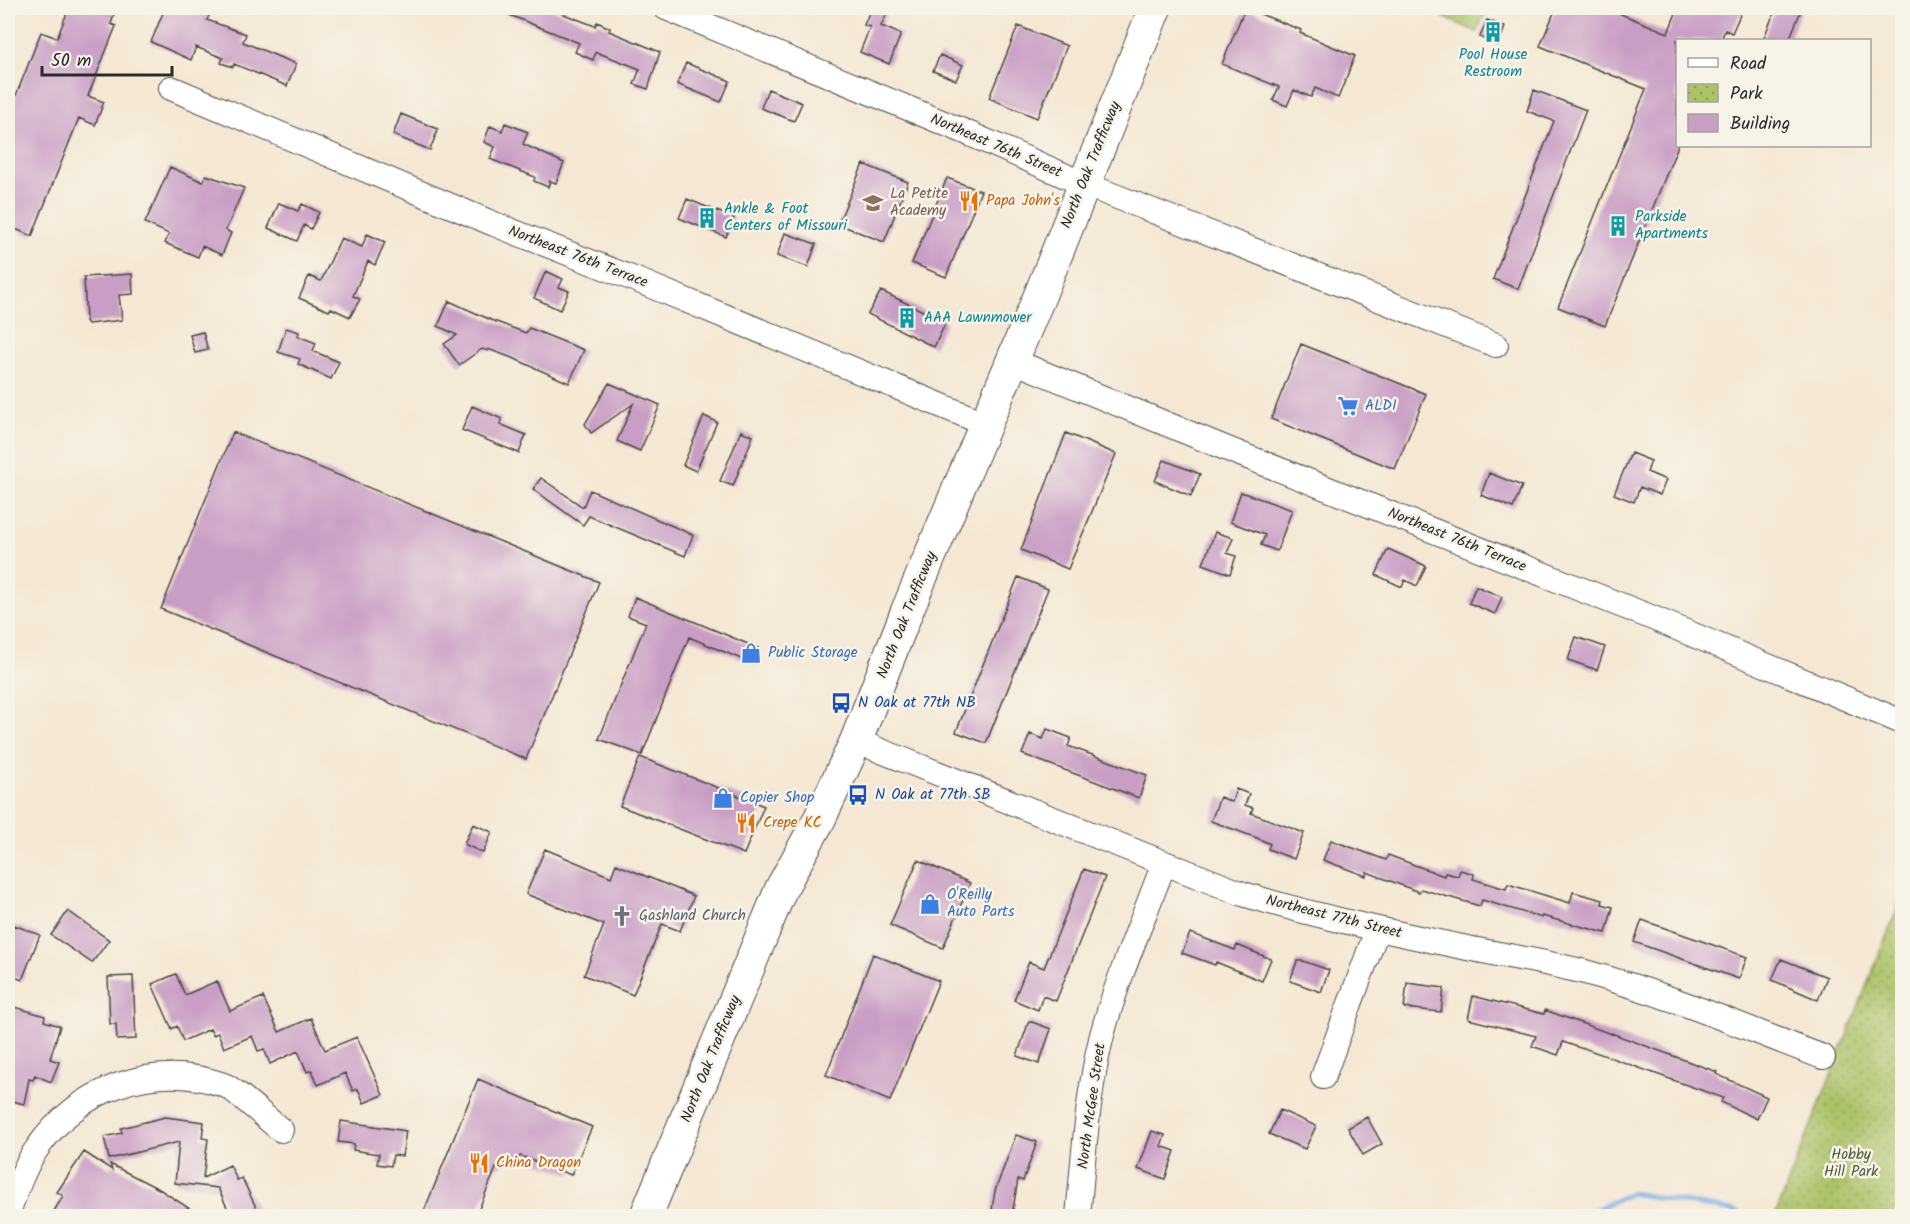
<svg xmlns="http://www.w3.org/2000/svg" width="1910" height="1224" viewBox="0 0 1910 1224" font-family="Kalam,sans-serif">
<defs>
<pattern id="park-dots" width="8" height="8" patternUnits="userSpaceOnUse" patternTransform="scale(1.5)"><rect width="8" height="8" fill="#acc368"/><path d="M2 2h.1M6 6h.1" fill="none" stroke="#8c9f56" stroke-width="1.8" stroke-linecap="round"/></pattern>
</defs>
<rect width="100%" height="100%" fill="#f7f3e8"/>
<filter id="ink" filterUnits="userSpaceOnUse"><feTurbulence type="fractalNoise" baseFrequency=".0167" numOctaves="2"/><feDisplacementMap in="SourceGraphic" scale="12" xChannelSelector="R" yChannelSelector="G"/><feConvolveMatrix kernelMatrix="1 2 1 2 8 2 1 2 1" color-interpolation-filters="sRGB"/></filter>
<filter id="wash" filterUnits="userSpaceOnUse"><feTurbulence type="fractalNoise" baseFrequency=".008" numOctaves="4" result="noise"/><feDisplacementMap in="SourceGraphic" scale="24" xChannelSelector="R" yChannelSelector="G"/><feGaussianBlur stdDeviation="1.35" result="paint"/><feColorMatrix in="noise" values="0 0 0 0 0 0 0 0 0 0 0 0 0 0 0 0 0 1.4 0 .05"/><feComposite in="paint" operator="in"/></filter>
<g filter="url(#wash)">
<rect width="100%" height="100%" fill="#f5e7d3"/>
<!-- green -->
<path fill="#acc368" stroke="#6c774a" stroke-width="1.5" d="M1442,8H1476L1486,12L1477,32L1439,15Z"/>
<!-- park -->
<path fill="url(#park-dots)" stroke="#6c774a" stroke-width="1.5" d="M1902,897V1216H1775Z"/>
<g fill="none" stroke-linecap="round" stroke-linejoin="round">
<!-- stream -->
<path stroke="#78abe4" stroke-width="5" d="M1582,1216L1631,1193L1733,1211L1745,1216"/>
</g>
<g id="blocks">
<!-- building -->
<path fill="#c99ec5" d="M69,8H116L111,24L116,26L88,96L104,102L95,125L79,118L32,236L8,226V116L41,32L57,38Z
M165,8H213L207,20L246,34L243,42L296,64L287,86L234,64L233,67L221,63L223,58L196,47L191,60L151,42Z
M492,8H548L595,26L597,22L610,28L609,31L660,52L648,89L634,84L640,69L596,52L593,60L575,52L579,43Z
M871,8H880L888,11L881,26L901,34L889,64L860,52L870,27L864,25Z
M1245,8L1301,30L1300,33L1355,56L1338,98L1315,88L1311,97L1294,90L1287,106L1273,100L1279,87L1222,64Z
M1556,8H1617L1616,12L1668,33L1678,8H1743L1732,33L1725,30L1721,40H1677V148L1605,326L1558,307L1646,89L1540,46Z
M1776,8H1802L1789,40H1763Z
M1487,20L1505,27L1498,45L1480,37Z
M1018,26L1067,46L1037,118L989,98Z
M940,55L963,65L956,80L933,71Z
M686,63L730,81L721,102L677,84Z
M768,89L802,103L794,121L761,108Z
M1534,90L1586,110L1518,289L1493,279L1554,121L1527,111Z
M401,114L438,129L430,150L393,135Z
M505,123L528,132L523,144L564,163L556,183L550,181L548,187L534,181L535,177L490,159L495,147L484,142L490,126L502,131Z
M863,164L908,182L884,242L838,224Z
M170,167L203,182L206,175L244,188L226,230L231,233L222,255L202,246L198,257L165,243L169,234L145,223Z
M947,178L981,191L946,277L912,263Z
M687,199L734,218L726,237L679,218Z
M279,203L298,211L302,204L319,212L311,229L304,225L297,241L268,228Z
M785,233L816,244L808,267L777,256Z
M367,234L385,242L375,265L368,261L353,296L360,299L350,317L331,308L329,311L299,298L309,276L321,281L341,238L362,247Z
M546,271L563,279L559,287L569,291L560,310L534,298Z
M132,274L133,294L119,295L122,320L88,324L86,321L84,277Z
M881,291L946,322L934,347L868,314Z
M449,301L491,320L526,333L529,328L584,350L569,383L515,359L488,349V351L482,349L459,365L444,344L457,335L438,326Z
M286,328L299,332L298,336L316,343L313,351L339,362L331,379L298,364L300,359L278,352Z
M203,332L208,350L195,353L190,335Z
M1301,344L1426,394L1395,469L1271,419Z
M609,383L660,405L640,451L617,441L633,404L591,433L585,424Z
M472,406L502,419L500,424L526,435L519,453L462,430Z
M704,416L717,422L696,471L683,465Z
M741,431L753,436L733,486L720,481Z
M233,432L599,582L526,759L161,609Z
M1066,433L1116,454L1068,569L1021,550Z
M1631,453L1651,461L1647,472L1666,480L1660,495L1640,487L1634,502L1614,494Z
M1164,460L1200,474L1191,496L1155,481Z
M1489,473L1522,486L1513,508L1481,495Z
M541,478L583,507L590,490L693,535L685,556L589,516L583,525L533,489Z
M1241,492L1292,510L1277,551L1261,545L1265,535L1230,522Z
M1215,532L1233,538L1227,553L1236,556L1230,574L1203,564Z
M1388,549L1426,566L1417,586L1405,580L1402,587L1376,575Z
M1018,577L1048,589L986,743L956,732Z
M1476,586L1502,597L1495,614L1469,603Z
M635,597L760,649L753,664L689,637L642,755L599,739L646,623L628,616Z
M1576,637L1605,647L1597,670L1568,660Z
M1047,729L1071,738L1068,746L1147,775L1139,798L1022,754L1030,734L1043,739Z
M640,757L764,806L744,854L620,806Z
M1236,789L1249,794L1245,805L1253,808L1251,813L1304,833L1294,859L1268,849L1270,844L1257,838L1211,821L1220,797L1232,802Z
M473,824L492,832L483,853L464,844Z
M1331,840L1386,860L1388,855L1444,876L1445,873L1458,876L1460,870L1474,874L1473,879L1506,889L1508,884L1570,903L1573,892L1603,900L1602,904L1613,907L1606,933L1542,916V918L1482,900L1480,906L1421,889L1419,892L1367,872L1366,876L1323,860Z
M545,849L611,877L616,864L694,896L680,931L662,924L633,995L584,975L604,925L526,894Z
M918,860L970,883L943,948L890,925Z
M1084,869L1105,877L1056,1001L1043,996L1038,1010L1014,1000L1029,962L1044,968Z
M68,911L109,940L92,963L51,935Z
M1642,920L1747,957L1739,979L1634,942Z
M14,925L40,935L22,980L8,974V940Z
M1190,933L1235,950L1237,945L1271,959L1262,981L1216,962L1215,965L1182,953Z
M873,954L939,981L890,1101L826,1075Z
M1781,959L1827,977L1818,1000L1772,980Z
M1297,961H1303L1329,970L1321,992L1290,981Z
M176,974L185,995L217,981L230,1011L263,997L279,1032L311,1018L325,1050L357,1037L383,1095L364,1103L358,1089L353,1091L345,1073L318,1085L312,1070L307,1072L298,1051L270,1064L264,1049L258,1051L252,1036L224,1048L218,1033L213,1035L210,1029L183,1041L177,1026L172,1029L152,984Z
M133,976L136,1039L117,1040L116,1024H110L108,977Z
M1407,983L1444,988L1441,1012L1404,1008Z
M1473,996L1544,1014L1545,1010L1611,1034V1033L1717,1072L1716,1074L1767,1097L1757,1119L1721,1102L1723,1098L1584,1048L1583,1049L1563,1042L1558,1055L1532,1046L1536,1036L1468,1019Z
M8,1005L45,1016L44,1021L60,1026L50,1059L59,1062L51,1082L35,1075L33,1080L29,1079L24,1104L8,1100Z
M1029,1021L1051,1029L1039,1064L1017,1056Z
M478,1079L592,1127L571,1175L521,1156L496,1168L476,1216H422Z
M1280,1110L1316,1126L1305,1149L1269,1134Z
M165,1117L204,1122L202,1138L208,1139L203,1178L230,1165L237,1180L242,1178L260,1216H231L218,1188L175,1183L179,1142L109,1159L104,1137L122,1133L121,1128Z
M1367,1117L1382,1144L1363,1155L1348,1128Z
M341,1121L406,1131L402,1156L393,1155L391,1166L377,1164L379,1154L353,1150L354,1144L338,1142Z
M1152,1131L1165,1135L1161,1146L1175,1151L1165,1179L1138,1169Z
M1016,1135L1037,1142L1023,1181L1018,1179L1012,1216H991L995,1191Z
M84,1152L112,1170L110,1164L159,1189L201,1216H63L54,1211L63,1196L57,1192Z"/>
</g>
</g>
<g filter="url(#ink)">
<use href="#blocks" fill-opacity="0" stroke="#494744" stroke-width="1.5"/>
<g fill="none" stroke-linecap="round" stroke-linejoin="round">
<!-- minor casing -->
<g stroke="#494744" stroke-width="26">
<path id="minor" d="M666,8L963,131L1084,184L1496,345
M171,88L494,224L644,283L986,424
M1011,360L1230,450L1648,616L1902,722
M856,741L1243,894C1318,917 1395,933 1472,949C1512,957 1553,963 1592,974C1670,995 1748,1029 1823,1057
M1323,1077L1377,930
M8,1212C16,1192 23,1168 36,1150C78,1089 151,1060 224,1085C235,1089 269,1121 281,1130
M1078,1216C1084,1156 1087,1094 1102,1035C1118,976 1143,920 1164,863"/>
</g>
<!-- major casing -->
<g stroke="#494744" stroke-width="34">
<path id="major" d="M646,1216L781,889L820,818L856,741L907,611L1040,295L1155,8"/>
</g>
<!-- minor -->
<use href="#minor" stroke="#fff" stroke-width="24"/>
<!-- major -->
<use href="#major" stroke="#fff" stroke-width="32"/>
</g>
</g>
<!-- icons -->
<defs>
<g id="building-bare" transform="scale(1.62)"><path d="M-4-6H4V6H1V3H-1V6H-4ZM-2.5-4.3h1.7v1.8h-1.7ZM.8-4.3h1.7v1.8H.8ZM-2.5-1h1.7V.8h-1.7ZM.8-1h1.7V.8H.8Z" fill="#0f9aa8" stroke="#f7f3e8" stroke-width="2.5" paint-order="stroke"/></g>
<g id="restaurant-bare" transform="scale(1.62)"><path d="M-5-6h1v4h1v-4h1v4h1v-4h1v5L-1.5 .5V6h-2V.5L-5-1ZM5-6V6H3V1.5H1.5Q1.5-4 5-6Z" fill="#e8710a" stroke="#f7f3e8" stroke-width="2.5" paint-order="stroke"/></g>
<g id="school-bare" transform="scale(1.62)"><path d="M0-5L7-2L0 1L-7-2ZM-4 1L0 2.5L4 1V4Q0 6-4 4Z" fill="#8d6e63" stroke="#f7f3e8" stroke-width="2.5" paint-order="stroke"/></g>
<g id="supermarket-bare" transform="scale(1.62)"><path d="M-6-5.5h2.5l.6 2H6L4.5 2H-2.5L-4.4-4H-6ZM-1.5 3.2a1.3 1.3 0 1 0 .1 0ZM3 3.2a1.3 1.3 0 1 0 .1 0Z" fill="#3f7fe0" stroke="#f7f3e8" stroke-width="2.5" paint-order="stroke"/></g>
<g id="shop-bare" transform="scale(1.62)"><path d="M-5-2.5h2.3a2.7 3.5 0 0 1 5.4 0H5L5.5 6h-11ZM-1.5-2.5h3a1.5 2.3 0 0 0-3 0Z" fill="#3f7fe0" stroke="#f7f3e8" stroke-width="2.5" paint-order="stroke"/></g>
<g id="bus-bare" transform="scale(1.62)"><path d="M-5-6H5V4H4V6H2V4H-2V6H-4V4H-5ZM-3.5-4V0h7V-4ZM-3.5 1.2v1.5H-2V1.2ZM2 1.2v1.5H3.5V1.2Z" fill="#1a4fb4" stroke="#f7f3e8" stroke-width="2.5" paint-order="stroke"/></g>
<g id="church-bare" transform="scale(1.62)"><path d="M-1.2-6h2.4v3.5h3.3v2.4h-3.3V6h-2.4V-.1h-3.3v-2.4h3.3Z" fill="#6b7280" stroke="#f7f3e8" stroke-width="2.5" paint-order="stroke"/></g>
</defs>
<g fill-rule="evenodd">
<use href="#building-bare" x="1493" y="32"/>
<use href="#restaurant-bare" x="969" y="201"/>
<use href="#school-bare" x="873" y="203"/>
<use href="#building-bare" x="707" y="218"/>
<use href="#building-bare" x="1618" y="226"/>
<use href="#building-bare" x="907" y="318"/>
<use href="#supermarket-bare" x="1348" y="406"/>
<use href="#shop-bare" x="751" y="653"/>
<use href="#bus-bare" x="841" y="703"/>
<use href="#bus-bare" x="858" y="795"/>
<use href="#shop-bare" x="723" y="798"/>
<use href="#restaurant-bare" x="746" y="823"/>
<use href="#shop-bare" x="930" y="904"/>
<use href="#church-bare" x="622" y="916"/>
<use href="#restaurant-bare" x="479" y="1163"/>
</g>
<g text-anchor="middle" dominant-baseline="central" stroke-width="5" stroke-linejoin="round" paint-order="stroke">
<!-- culture labels -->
<g font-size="15" fill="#0d838f" stroke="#f7f3e8" text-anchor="start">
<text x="1493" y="55" text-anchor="middle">Pool House<tspan x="1493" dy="17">Restroom</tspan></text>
<text x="724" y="209">Ankle &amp; Foot<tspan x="724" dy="17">Centers of Missouri</tspan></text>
<text x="1635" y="217">Parkside<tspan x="1635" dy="17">Apartments</tspan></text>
<text x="924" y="318">AAA Lawnmower</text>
</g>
<!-- street labels -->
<g font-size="15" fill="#2b2b2b" stroke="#f7f3e8">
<text transform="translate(996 146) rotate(23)">Northeast 76th Street</text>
<text transform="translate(1091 165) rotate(-68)">North Oak Trafficway</text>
<text transform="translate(578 257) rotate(21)">Northeast 76th Terrace</text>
<text transform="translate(1457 540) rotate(22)">Northeast 76th Terrace</text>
<text transform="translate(907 615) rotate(-68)">North Oak Trafficway</text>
<text transform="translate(1334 917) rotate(14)">Northeast 77th Street</text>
<text transform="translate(711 1059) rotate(-68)">North Oak Trafficway</text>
<text transform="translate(1092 1106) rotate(-82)">North McGee Street</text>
</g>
<!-- education labels -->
<g font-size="15" fill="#785e54" stroke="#f7f3e8" text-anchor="start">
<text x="890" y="194">La Petite<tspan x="890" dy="17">Academy</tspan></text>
</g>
<!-- food labels -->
<g font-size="15" fill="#c56008" stroke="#f7f3e8" text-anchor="start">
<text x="986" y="201">Papa John's</text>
<text x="763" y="823">Crepe KC</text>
<text x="496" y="1163">China Dragon</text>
</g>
<!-- shop labels -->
<g font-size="15" fill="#366cbe" stroke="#f7f3e8" text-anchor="start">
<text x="1365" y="406">ALDI</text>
<text x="768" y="653">Public Storage</text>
<text x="740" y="798">Copier Shop</text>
<text x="947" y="895">O'Reilly<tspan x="947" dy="17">Auto Parts</tspan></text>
</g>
<!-- transit labels -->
<g font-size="15" fill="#164399" stroke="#f7f3e8" text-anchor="start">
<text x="858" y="703">N Oak at 77th NB</text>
<text x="875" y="795">N Oak at 77th SB</text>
</g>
<!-- worship labels -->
<g font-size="15" fill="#5b616d" stroke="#f7f3e8" text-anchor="start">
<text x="639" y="916">Gashland Church</text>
</g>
<!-- park labels -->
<g font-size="15" fill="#52593d" stroke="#f7f3e8">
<text x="1851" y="1155">Hobby<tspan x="1851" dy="17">Hill Park</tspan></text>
</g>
</g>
<!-- margin -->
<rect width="1910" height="1224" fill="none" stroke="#f7f3e8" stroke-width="30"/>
<!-- legend -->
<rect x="1676" y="39" width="195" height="108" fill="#f7f3e8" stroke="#a5a39c" stroke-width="1.5"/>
<rect x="1688" y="58" width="30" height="9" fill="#ffffff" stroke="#a5a39c" stroke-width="1.5"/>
<text x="1730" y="69" font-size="18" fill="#2b2b2b">Road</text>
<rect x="1688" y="84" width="30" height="18" fill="url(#park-dots)" stroke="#a5a39c" stroke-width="1.5"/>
<text x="1730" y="99" font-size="18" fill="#2b2b2b">Park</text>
<rect x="1688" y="114" width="30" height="18" fill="#c99ec5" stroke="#a5a39c" stroke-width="1.5"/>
<text x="1730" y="129" font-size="18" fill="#2b2b2b">Building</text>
<!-- scale -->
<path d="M42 66v9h130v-9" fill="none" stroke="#2b2b2b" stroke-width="3"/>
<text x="51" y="66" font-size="18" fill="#2b2b2b" stroke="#f7f3e8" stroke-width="4.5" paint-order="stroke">50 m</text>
</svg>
